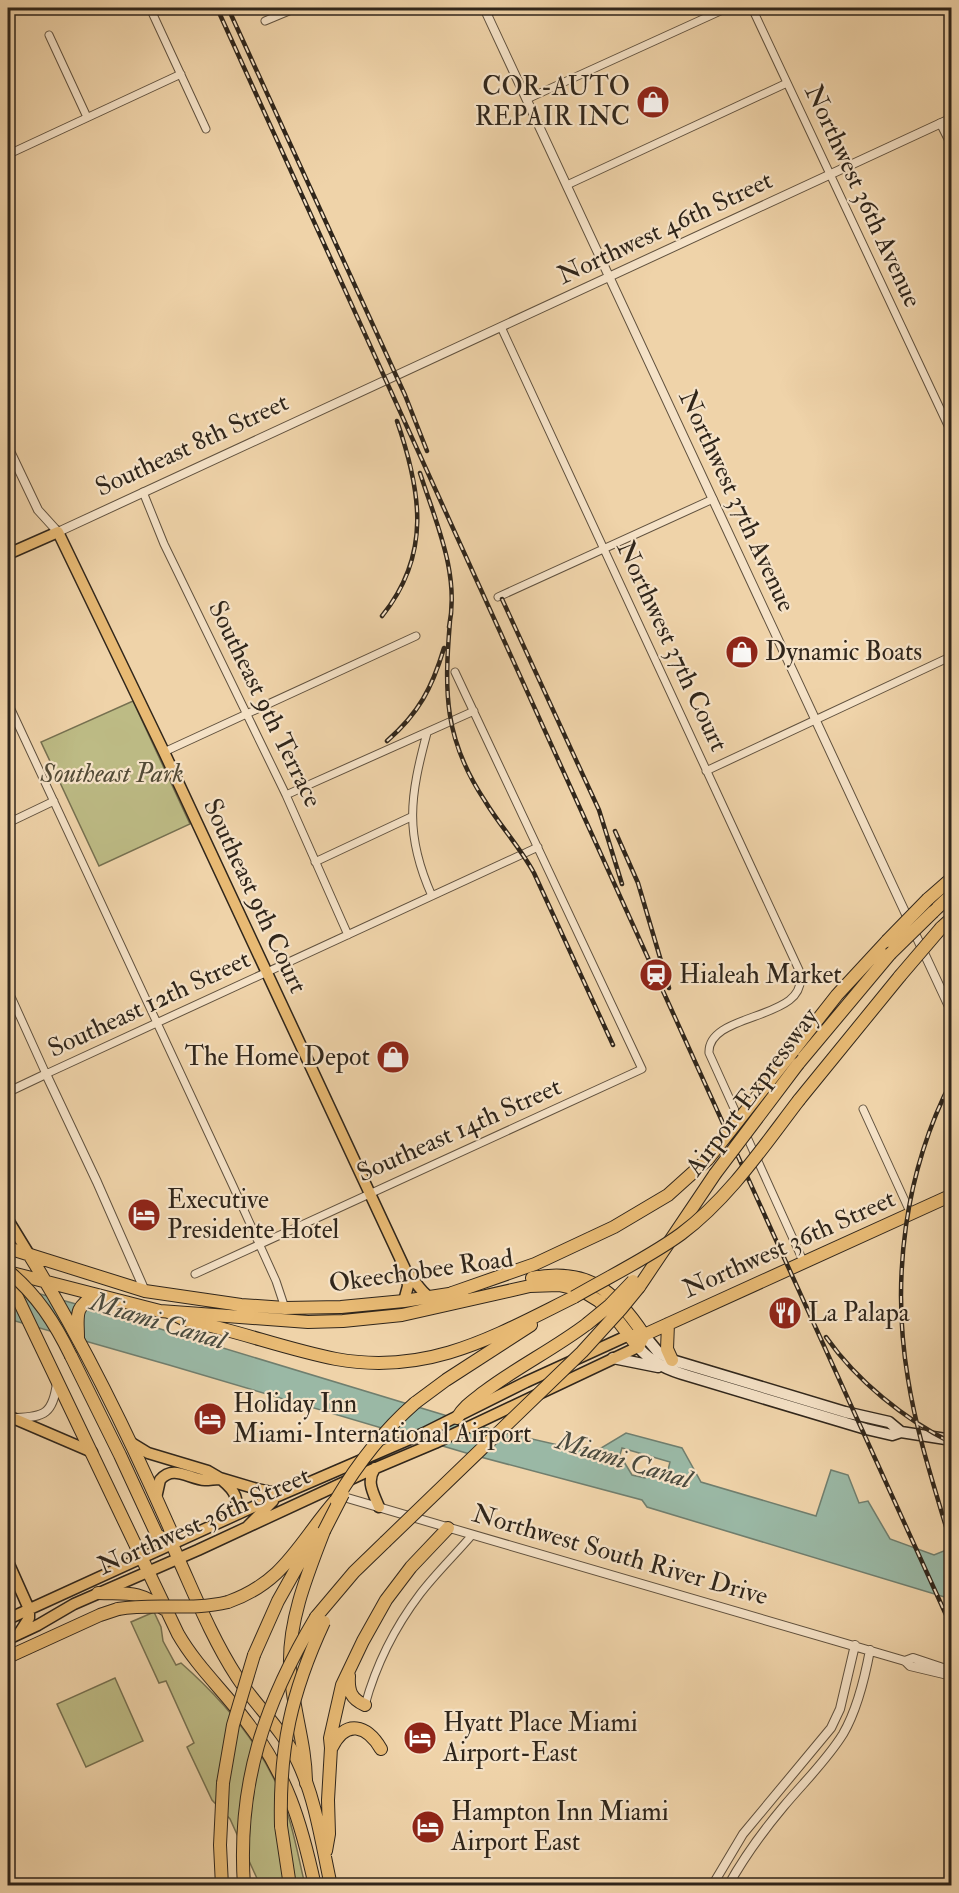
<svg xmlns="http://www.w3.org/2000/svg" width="959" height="1893" viewBox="0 0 959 1893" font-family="'IM FELL Double Pica',serif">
<rect width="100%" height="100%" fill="#efd3a9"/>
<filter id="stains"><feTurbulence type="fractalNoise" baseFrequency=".00333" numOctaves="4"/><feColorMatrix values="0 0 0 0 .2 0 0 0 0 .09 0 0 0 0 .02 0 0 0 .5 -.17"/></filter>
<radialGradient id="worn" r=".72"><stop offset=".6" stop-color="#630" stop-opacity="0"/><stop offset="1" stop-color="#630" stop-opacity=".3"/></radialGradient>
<!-- green -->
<path fill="#bdbb85" stroke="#767050" stroke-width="1.5" d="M133,701L190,824L99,866L41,742Z
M154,1612L161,1627L163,1641L176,1665L181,1663C223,1700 261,1744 282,1797C293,1825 298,1856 305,1885H260L230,1819L212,1800L187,1747L194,1743L166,1681L159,1683L131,1622Z
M115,1678L143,1741L86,1767L57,1704Z"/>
<!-- water -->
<path fill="#9ab8a5" stroke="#707e6e" stroke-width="1.5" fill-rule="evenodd" d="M8,1285L101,1311L497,1431L593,1453L626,1433L682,1448L701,1482L816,1516L831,1470L848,1475L859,1503L868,1501L890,1539L934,1555L951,1548V1599L647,1507L642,1500L473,1455L169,1365L8,1319ZM622,1448L670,1462L668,1470L660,1468L645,1478L632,1475L623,1460L619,1458Z"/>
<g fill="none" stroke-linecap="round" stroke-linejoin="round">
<!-- minor casing -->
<g stroke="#60513e" stroke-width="9">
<path id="minor" d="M150,8L206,129
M752,8L952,434
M487,13L499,8
M265,21L296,8
M49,35L87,117
M527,99L727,8
M940,123L952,147
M9,154L181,74
M567,185L787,83
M501,327L799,970C814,1022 707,1010 709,1053L804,1263
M143,492L164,544L286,795L348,935
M498,597L713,499
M8,703L233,1186L276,1281L285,1308
M427,733C410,796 404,834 432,896
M164,752L416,636
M706,771L952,656
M286,795L474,711
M8,823L54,801
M315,862L411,817
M8,990L46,1074L538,847
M863,1109L911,1214
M195,1274L642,1069L455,672
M365,1705C376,1665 395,1627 420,1594C436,1573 455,1555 472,1535"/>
</g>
<!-- tertiary casing -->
<g stroke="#60513e" stroke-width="10">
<path id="tertiary" d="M484,8L952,1013
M8,151V155
M8,447L38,510L58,532L952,118
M8,1092L46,1074L97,1182L145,1291
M16,1418C45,1417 53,1413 57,1383
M337,1495L905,1661L910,1666L952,1676
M905,1661L913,1658L952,1671
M712,1886L743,1834L831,1728L840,1709L855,1645
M728,1886C744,1857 763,1831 784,1806C804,1782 827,1760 843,1734C857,1710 865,1677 870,1650"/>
</g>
<!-- secondary casing -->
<g stroke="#30261b" stroke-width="13">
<path id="secondary" d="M644,1335L658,1352L672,1360L845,1412L889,1422L901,1432
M638,1347C652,1363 668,1370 689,1376L866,1429L892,1435L901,1432L952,1440
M613,1358L658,1367"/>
</g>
<!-- primary casing -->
<g stroke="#30261b" stroke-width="13">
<path id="primary" d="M8,554L58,532L164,752L406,1271L408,1286L404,1301
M8,1220L30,1256
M406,1271C415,1280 419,1290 429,1297
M8,1416L92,1452
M130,1442L148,1453L208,1471L220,1478L257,1489L282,1494
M375,1468C366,1482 373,1492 379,1507
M223,1481C235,1491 240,1500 234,1515
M156,1498L160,1480C173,1464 189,1479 205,1480C210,1480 215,1479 220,1479
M248,1526L273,1501
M8,1562L29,1609V1618L20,1632
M8,1619L264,1502L424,1433L526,1382L605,1346L629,1335H635
M8,1639L38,1625L74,1604L198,1550L364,1473L435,1443L638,1347"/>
</g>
<!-- trunk casing -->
<g stroke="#30261b" stroke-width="14">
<path id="trunk" d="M8,1248L145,1291L241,1305L285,1308L341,1307L404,1301L462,1292
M30,1256C84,1343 129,1436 170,1529L172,1544L178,1558C196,1598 213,1640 237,1677C256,1706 283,1730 298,1762C316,1800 322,1845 331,1886
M8,1272L160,1311L308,1322L343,1321L402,1315L530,1286L559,1285L581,1290L599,1301L612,1313L638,1347L644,1335L952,1195
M8,1278L178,1634C197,1667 224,1691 246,1721C287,1774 301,1822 315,1886
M532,1278C587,1267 615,1291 644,1335
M668,1324L667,1349L672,1360
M78,1338C78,1315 73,1308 96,1295
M71,1356L120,1455L157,1535L172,1544
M98,1593C129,1594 137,1590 164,1609
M349,1676C348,1691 351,1699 365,1705
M332,1747C346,1719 367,1725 381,1749
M326,1851L329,1834L328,1800L331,1748L330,1738L342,1685L363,1641L386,1600L411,1567L448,1528"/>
</g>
<!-- motorway casing -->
<g stroke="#30261b" stroke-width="14">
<path id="motorway" d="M928,899L952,878
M933,912L952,894
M941,928L952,918
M793,1051L837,995L887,941
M798,1064L890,954
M799,1100L900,976
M639,1287L715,1174
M452,1293L535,1264L614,1227L668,1195L708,1159
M169,1312L185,1320C236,1330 285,1349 336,1359C429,1376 495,1336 574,1297
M415,1403L446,1380L531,1325
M457,1418C464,1406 474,1400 484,1392C517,1367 554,1349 587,1324
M228,1602C285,1582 299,1542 336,1500
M316,1617L354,1572L385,1542
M254,1655L278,1601L319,1528
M8,1657L100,1615L118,1609
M306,1783C306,1742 291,1705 290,1664C289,1618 308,1573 324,1531
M281,1826L290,1886
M222,1886L220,1845L223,1783"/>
</g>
<!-- minor -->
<use href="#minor" stroke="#f5e2c7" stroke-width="7"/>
<!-- tertiary -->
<use href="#tertiary" stroke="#f5e2c7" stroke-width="8"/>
<!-- secondary -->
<use href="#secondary" stroke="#f5e2c7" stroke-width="10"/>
<!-- primary -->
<use href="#primary" stroke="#e8ba74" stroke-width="10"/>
<!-- trunk -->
<use href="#trunk" stroke="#e8ba74" stroke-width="12"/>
<!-- motorway -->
<use href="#motorway" stroke="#e8ba74" stroke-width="12"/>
<!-- rail casing -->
<g stroke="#30261b" stroke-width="4.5">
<path id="rail" d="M217,8L952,1628
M228,8L405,395L427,451
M420,473C436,523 460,574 449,627
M502,599L599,810L622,884
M382,616C432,554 421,491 397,421
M450,621C444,693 444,739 485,801C500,826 520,847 534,873L613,1045
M387,741C419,713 432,688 444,648
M615,831L638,883L669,988
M952,1080C905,1171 891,1278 908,1379C917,1436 936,1492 952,1547
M826,1337C857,1381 904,1419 952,1443"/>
</g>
<!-- rail -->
<use href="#rail" stroke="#f5e2c7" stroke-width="2" stroke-dasharray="7" stroke-linecap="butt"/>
<!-- trunk-bridge casing -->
<g stroke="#30261b" stroke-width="14" stroke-linecap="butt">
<path id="trunk-bridge" d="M8,1271C37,1295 55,1323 71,1356"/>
</g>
<!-- motorway-bridge casing -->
<g stroke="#30261b" stroke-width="14" stroke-linecap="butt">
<path id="motorway-bridge" d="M887,941L928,899
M890,954L933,912
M900,976L941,928
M708,1159L793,1051
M715,1174L798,1064
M574,1297C610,1276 648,1258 681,1234C729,1198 763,1147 799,1100
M587,1324L609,1306L633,1281
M336,1500C358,1463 383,1431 415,1403
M324,1531L343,1494
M385,1542L582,1352L621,1309L639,1287
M118,1609C154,1603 192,1611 228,1602
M223,1783L233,1725L254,1655
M281,1826C279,1748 291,1693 324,1622
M244,1886C237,1784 264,1704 316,1617"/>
</g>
<!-- trunk-bridge -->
<use href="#trunk-bridge" stroke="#e8ba74" stroke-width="12"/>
<!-- motorway-bridge -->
<use href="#motorway-bridge" stroke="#e8ba74" stroke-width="12"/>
</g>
<!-- icons -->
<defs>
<g id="shop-disc" transform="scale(1.725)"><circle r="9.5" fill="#8f2418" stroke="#f5e2c7"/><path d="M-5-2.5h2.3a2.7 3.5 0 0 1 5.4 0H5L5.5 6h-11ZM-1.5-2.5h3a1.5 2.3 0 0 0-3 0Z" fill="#fff"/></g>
<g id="station-disc" transform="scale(1.725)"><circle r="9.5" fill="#8f2418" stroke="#f5e2c7"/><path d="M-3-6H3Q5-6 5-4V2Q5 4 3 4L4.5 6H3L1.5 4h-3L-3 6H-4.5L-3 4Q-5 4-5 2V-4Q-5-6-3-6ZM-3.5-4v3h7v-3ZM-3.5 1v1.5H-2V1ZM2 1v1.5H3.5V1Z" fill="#fff"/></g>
<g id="hotel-disc" transform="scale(1.725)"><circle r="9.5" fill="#8f2418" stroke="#f5e2c7"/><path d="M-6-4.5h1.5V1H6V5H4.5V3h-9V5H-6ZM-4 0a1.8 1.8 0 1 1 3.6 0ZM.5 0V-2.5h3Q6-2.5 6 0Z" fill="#fff"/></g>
<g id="restaurant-disc" transform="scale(1.725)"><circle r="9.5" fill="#8f2418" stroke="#f5e2c7"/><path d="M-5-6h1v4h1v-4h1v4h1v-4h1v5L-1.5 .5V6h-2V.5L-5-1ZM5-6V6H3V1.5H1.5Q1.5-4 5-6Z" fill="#fff"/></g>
</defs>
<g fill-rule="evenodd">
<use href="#shop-disc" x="653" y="102"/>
<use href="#shop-disc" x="742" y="652"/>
<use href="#station-disc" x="656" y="975"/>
<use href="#shop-disc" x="393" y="1057"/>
<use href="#hotel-disc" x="144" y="1215"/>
<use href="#restaurant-disc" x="785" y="1313"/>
<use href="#hotel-disc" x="210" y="1419"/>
<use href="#hotel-disc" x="420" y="1738"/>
<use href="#hotel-disc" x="428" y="1827"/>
</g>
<g text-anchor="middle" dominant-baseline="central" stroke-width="4.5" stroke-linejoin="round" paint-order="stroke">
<!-- poi labels -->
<g font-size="26" fill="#30261b" stroke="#f5e2c7" text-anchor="start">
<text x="630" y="87" text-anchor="end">COR-AUTO<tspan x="630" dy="30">REPAIR INC</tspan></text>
<text x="765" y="652">Dynamic Boats</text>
<text x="679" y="975">Hialeah Market</text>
<text x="370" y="1057" text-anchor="end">The Home Depot</text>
<text x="167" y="1200">Executive<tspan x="167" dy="30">Presidente Hotel</tspan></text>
<text x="808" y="1313">La Palapa</text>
<text x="233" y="1404">Holiday Inn<tspan x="233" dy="30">Miami-International Airport</tspan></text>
<text x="443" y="1723">Hyatt Place Miami<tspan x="443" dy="30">Airport-East</tspan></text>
<text x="451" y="1812">Hampton Inn Miami<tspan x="451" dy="30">Airport East</tspan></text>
</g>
<!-- street labels -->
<g font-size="26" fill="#30261b" stroke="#f5e2c7">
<text transform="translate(863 196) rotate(65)">Northwest 36th Avenue</text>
<text transform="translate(665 228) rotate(-25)">Northwest 46th Street</text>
<text transform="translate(192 445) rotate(-25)">Southeast 8th Street</text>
<text transform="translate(737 501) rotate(65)">Northwest 37th Avenue</text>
<text transform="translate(672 646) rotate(65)">Northwest 37th Court</text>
<text transform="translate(265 704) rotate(64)">Southeast 9th Terrace</text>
<text transform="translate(255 896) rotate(65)">Southeast 9th Court</text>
<text transform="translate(149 1004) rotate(-25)">Southeast 12th Street</text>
<text transform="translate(752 1092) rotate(-53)">Airport Expressway</text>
<text transform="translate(459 1130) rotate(-24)">Southeast 14th Street</text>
<text transform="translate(789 1244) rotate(-24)">Northwest 36th Street</text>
<text transform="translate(421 1271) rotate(-8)">Okeechobee Road</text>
<text transform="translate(204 1521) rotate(-24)">Northwest 36th Street</text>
<text transform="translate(620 1555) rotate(16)">Northwest South River Drive</text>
</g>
<!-- park labels -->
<g font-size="26" font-style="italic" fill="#534b36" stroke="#f5e2c7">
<text x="112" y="774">Southeast Park</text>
</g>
<!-- water labels -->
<g font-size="27" font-style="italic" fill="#4a4a3e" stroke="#f5e2c7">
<text transform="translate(158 1321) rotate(17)">Miami Canal</text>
<text transform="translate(624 1460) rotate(17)">Miami Canal</text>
</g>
</g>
<!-- margin -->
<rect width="959" height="1893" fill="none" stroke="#efd3a9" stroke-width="30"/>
<rect x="9" y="9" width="941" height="1875" fill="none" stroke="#30261b" stroke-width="3"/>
<rect x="15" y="15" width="929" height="1863" fill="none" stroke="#30261b" stroke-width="1.5"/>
<rect width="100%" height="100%" filter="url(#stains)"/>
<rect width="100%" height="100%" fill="url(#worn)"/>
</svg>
